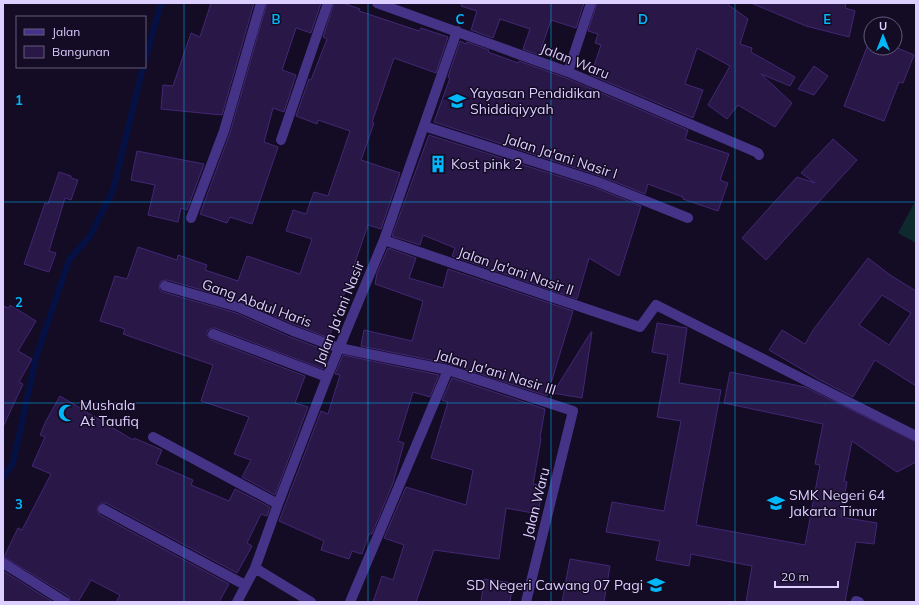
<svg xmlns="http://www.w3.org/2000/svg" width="919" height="605" viewBox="0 0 919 605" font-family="Mulish,sans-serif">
<rect width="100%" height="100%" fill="#140c24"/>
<!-- green -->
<path fill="#0f2a2f" d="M916,200V243L898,233Z"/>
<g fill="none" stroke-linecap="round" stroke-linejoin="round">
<!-- stream -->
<path stroke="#051144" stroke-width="6" d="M145,61L161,3
M3,478L13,463L36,357L69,260L90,236L113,190L143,67"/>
</g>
<!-- building -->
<path fill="#281747" stroke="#432775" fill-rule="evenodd" d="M211,3H254L222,115L161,109L163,85L173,86L191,33L200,37Z
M267,3H321L311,33L296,28L282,70L296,75L284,112L273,108L264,142L278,147L252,224L230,217L227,223L200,214L230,133Z
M334,3H343L360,9L359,11L419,31L421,28L448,37L436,73L394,58L372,122L374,123L361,160L400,173L381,229L368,225L329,338L295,325L240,301L167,280L161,281L159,285L160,290L163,292L236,313L290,337L330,352L323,369L215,328H212L207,331V335L211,340L305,376L295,403L308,407L275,495L242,477L251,460L234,454L249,417L201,401L213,365L123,334L125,329L100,321L115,276L127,279L138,247L177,260L178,255L207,265L205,270L238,281L247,256L300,274L312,239L286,231L293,210L306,214L314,192L328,196L350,131L318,120L317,124L296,116L309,79L311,80L327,39L323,37Z
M462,3H584L576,28L551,20L539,55L523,49L530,29L500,19L493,38L471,30L477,11L461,6Z
M597,3H726L748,19L740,44L752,48L751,52L795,77L790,86L761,74L792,103L775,127L738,105L727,119L708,105L730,66L697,48L685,84L703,90L693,118L591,75L601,45L595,43L598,34L588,31Z
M751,3H846L845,8L855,11L849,37L806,26Z
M871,37V48L895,47L914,55L903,83L899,82L884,121L844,106Z
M460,41L466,44L467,42L489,50L488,52L518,63L519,61L566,78L688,130L685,139L729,154L720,180L728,183L718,211L683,199V197L648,184L645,194L600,176L434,122L450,78L448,77Z
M814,66L828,76L814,95L798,89Z
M429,135L596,188L641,206L619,276L589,258L577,299L452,256L455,248L423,235L420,245L392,236Z
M833,139L857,160L766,260L742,238L797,177L815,183L801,173Z
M137,151L204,164L187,210L181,208L178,222L148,215L155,185L131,180Z
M59,172L71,176V178L78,180L71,200L65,198L49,251L56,253L49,272L24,264L45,203L48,204Z
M388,248L416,258L409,278L443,288L448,269L573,311L547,396L450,364L361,346L364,330L412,341L423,301L375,284L377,273Z
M868,258L890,275L916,291V386L875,360L853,397L820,380L769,350L782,330L805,344L813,330ZM882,295L911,313L889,345L859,325Z
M10,305L36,321L18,351L32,359L19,382L23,384L3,427V306L9,308Z
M657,323L687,328L679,383L721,390L696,525L805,545L820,465L815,464L823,424L724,403L730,372L805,387L916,442V462L897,472L852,441L844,481L847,482L841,517L877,523L874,544L856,542L845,602H746L752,566L691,554L689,566L656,560L660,541L606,532L612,502L664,511L681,421L657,417L668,355L652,352Z
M591,332H592L582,398L553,393Z
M343,355L439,375L430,397L413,392L398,441L404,443L393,483L372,534H369L362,554L352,551L349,559L321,550L324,541L279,521L321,411L328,414L340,375L335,374Z
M452,378L545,409L540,438L541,439L533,484L543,486L538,514L506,508L499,559L434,550L416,602H373L382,576L393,580L404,545L384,538L406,487L466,505L473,470L431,458L448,402L442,400Z
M60,396L133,440L134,438L162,450L156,464L193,480L191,485L229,501L235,489L270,507L267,516L261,514L247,543L252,546L237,573L106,503H102L98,506L97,510L100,515L229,584L219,602H116L120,595L91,580L78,602H71L68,596L4,557L18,528L22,530L51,474L32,466L45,437L40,435L46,421Z
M570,559L610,566L604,602H562Z
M3,571L53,602H3Z
M484,579L513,583L510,602H481Z"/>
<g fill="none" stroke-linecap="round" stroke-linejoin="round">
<!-- street -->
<path stroke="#453387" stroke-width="10" d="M377,3L568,72L758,153L759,155
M568,72L591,3
M424,126L598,182L688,218
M281,140L328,3
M191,218L224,131L261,3
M384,240L640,327L656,305L916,436
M165,286L238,307L293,331L339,348L448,370L573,411L526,602
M213,334L327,377
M153,437L278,504
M103,509L245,585
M3,563L65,602
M255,568L311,602
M856,601L859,602
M237,602L255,568L278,504L327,377L384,240L457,31
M350,602L448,370"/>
</g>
<!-- grid -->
<path fill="none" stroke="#00b7fa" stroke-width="1" stroke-opacity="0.55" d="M184,3V602M368,3V602M551,3V602M735,3V602M3,202H916M3,403H916"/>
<!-- icons -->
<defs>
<g id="school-bare" transform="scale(1.38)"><path d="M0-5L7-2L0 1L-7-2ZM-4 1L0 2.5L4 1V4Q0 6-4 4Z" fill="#00b7fa" stroke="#140c24" stroke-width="2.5" paint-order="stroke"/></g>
<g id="building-bare" transform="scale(1.38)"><path d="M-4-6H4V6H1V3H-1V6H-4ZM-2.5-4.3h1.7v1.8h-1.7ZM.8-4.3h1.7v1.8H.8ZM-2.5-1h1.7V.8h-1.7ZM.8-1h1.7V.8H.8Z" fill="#00b7fa" stroke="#140c24" stroke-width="2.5" paint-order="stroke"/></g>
<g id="mosque-bare" transform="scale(1.38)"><path d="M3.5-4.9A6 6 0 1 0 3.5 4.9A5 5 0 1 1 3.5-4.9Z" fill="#00b7fa" stroke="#140c24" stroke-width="2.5" paint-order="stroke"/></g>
</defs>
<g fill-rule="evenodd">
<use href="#school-bare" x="457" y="101"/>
<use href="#building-bare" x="438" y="164"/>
<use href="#mosque-bare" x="67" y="413"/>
<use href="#school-bare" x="776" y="503"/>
<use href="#school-bare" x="656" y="585"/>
</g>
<g text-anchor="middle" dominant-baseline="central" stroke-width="3" stroke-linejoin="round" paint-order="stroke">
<!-- street labels -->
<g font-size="14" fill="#ddcfff" stroke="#140c24">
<text transform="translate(575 61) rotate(22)">Jalan Waru</text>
<text transform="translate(561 156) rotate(18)">Jalan Ja'ani Nasir I</text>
<text transform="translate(516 271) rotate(19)">Jalan Ja'ani Nasir II</text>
<text transform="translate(257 303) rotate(20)">Gang Abdul Haris</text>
<text transform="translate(339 313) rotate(-68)">Jalan Ja'ani Nasir</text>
<text transform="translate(496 372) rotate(17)">Jalan Ja'ani Nasir III</text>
<text transform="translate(536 503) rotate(-76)">Jalan Waru</text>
</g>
<!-- poi labels -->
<g font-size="14" fill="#ddcfff" stroke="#140c24" text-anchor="start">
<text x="470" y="93">Yayasan Pendidikan<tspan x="470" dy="16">Shiddiqiyyah</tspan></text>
<text x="451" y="164">Kost pink 2</text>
<text x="80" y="405">Mushala<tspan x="80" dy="16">At Taufiq</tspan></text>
<text x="789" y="495">SMK Negeri 64<tspan x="789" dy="16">Jakarta Timur</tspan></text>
<text x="643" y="585" text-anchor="end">SD Negeri Cawang 07 Pagi</text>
</g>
</g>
<g font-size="13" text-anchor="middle" font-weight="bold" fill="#00b7fa" stroke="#140c24" stroke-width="3" stroke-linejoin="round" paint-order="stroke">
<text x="276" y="24">B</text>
<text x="460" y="24">C</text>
<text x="643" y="24">D</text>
<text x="827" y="24">E</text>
<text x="19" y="105">1</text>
<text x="19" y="307">2</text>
<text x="19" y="509">3</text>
</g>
<!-- border -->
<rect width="919" height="605" fill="none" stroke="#ddcfff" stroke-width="8"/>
<!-- legend -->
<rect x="16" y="16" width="130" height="52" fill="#140c24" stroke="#645a7c"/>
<rect x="24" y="29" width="20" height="6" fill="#453387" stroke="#645a7c"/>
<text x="52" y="36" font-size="12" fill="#ddcfff">Jalan</text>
<rect x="24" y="46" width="20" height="12" fill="#281747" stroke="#645a7c"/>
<text x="52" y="56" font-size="12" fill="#ddcfff">Bangunan</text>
<!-- north arrow -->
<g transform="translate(883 36)"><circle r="19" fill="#140c24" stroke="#645a7c"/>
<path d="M0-3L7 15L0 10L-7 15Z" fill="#00b7fa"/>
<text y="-6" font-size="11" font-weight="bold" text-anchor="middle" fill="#ddcfff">U</text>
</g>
<!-- scale -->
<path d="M775 581v6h63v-6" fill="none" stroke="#ddcfff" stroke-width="2"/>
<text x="781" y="581" font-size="12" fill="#ddcfff" stroke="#140c24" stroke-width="3" paint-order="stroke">20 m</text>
</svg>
